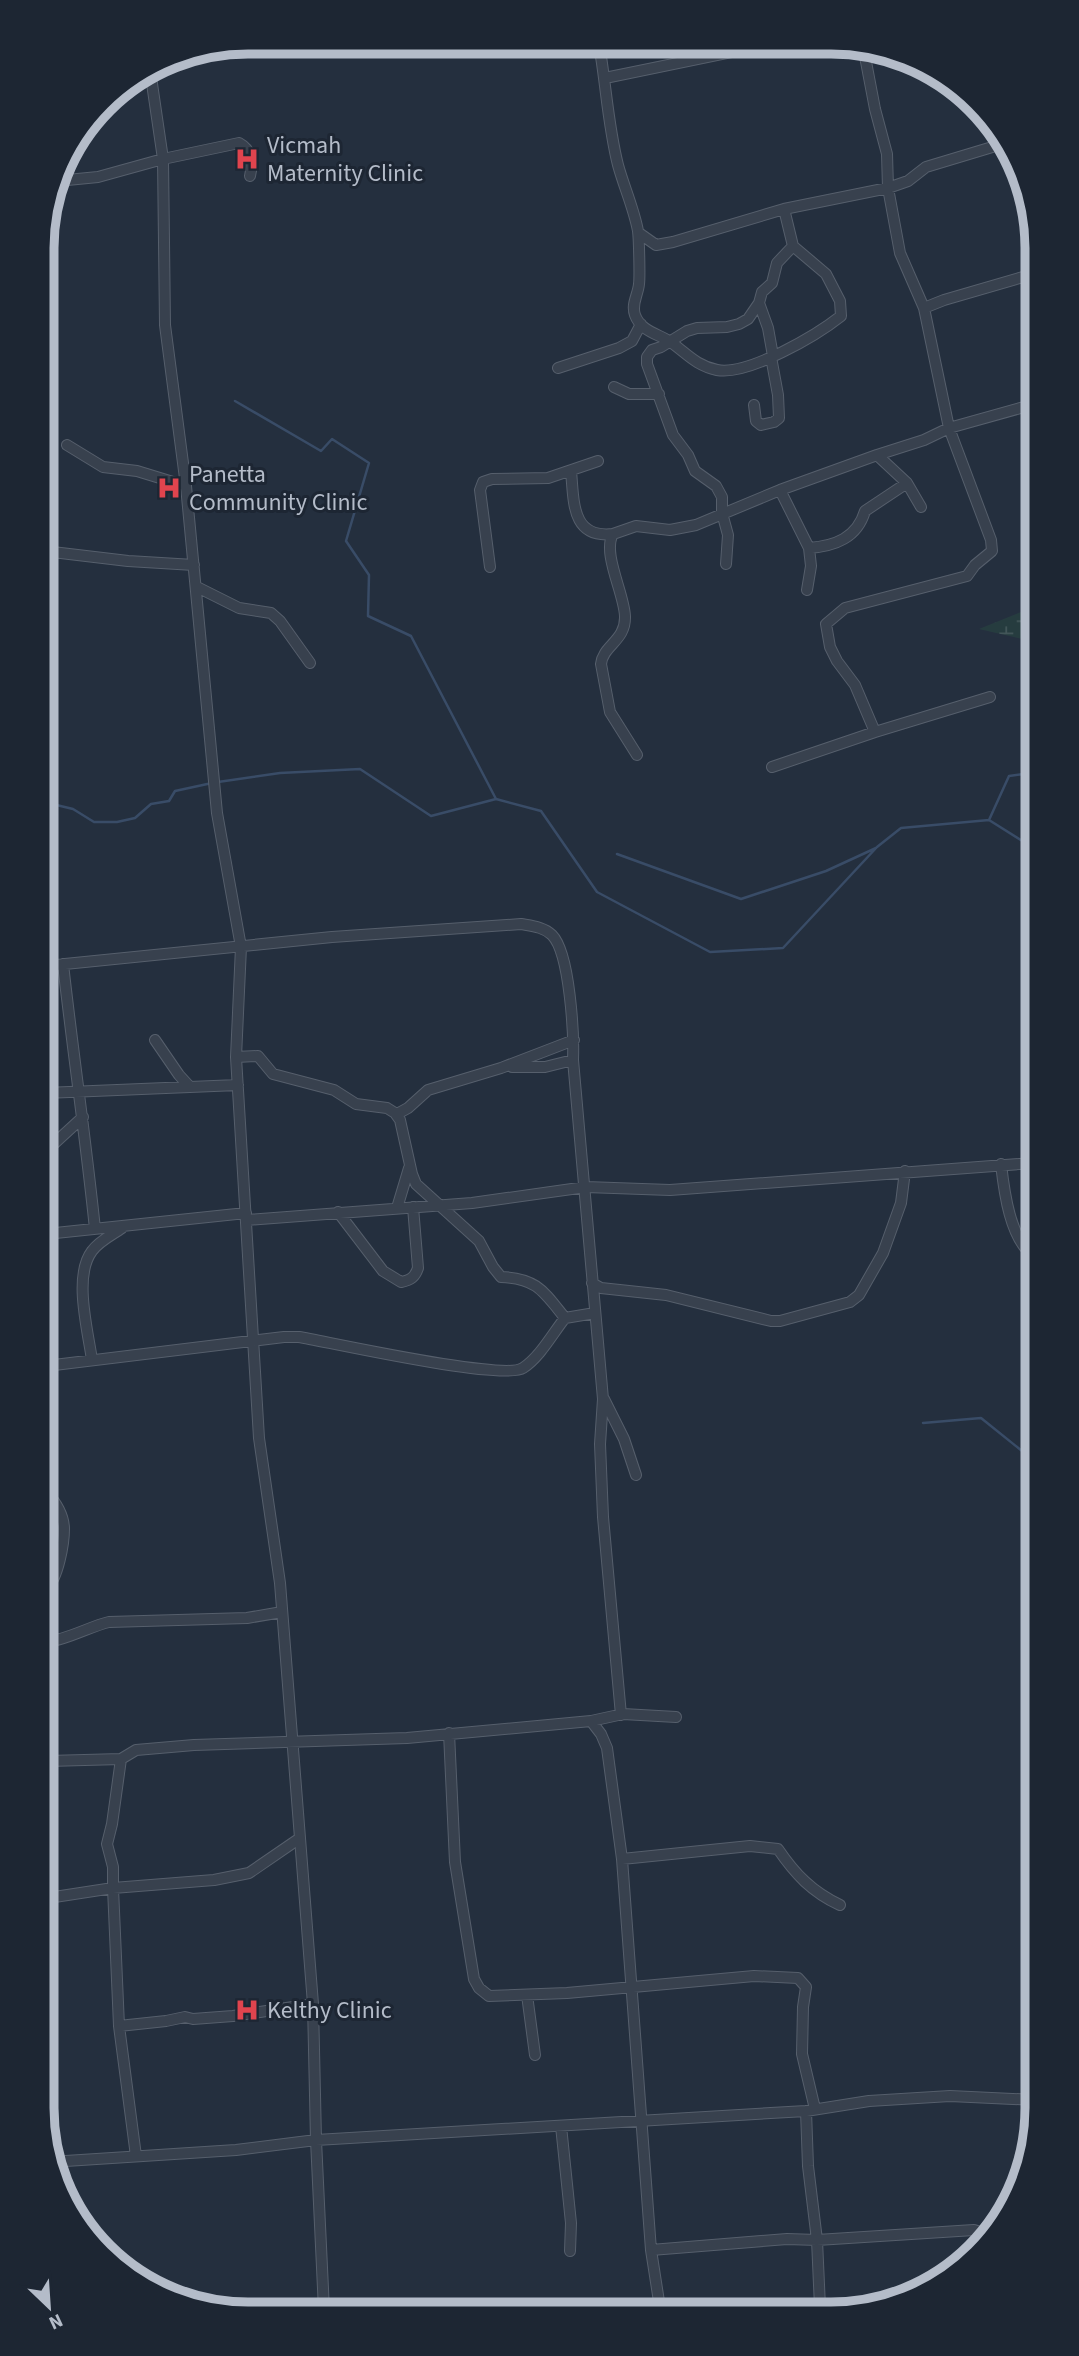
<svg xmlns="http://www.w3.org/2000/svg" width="1079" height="2356" viewBox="0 0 1079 2356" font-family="'Source Sans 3',sans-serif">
<defs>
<pattern id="wetland-marsh" width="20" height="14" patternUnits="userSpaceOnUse" patternTransform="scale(1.75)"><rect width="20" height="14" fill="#263c3f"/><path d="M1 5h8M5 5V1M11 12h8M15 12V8" fill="none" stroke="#435659"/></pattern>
</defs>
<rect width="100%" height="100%" fill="#242f3e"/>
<!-- wetland -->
<path fill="url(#wetland-marsh)" d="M1031,608V641L979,629Z"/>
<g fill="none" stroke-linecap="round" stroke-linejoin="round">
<!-- stream -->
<path stroke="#394c67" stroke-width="2.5" d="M235,401L321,451L332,439L369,463L346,541L369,575L368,616L411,636L496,799L541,811L597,892L710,952L783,948L877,847L901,828L989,820L1032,847
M218,782L280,773L360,769L431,816L496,799
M44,802L73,809L94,822H117L135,818L151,804L169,801L175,791L212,783
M989,820L1009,776L1032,773
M617,854L741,899L826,871L876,848
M923,1423L981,1418L1027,1455L1034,1466"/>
<!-- street casing -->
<g stroke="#565f6c" stroke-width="12">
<path id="street" d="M599,44C606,84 608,126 618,165C624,187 634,209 638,231C639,238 640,277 639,284C638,295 631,304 635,315C641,332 660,334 672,343C687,354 697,366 717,370C748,376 817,335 841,316L840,301L826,274L793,246L784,209
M863,46L875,109L887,154L888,188L900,253L924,308L949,428L991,540L992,551L975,565L967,576L845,608L826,624L830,647L837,661L855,685L875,732
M150,70L163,159L165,325L186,486L217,813L241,947L236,1057L259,1438L280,1583L313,2004L316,2140L324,2310
M605,78L766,45
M57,181L98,177L163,159L239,143C252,150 253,163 250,176
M639,233L656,245L673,242L784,209L888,188L908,181L926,167L999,145
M759,303L768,328L773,356
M924,308L944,300L1030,275
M558,368L619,348L632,341L641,324
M614,387L629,394H659
M754,405L756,421L761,425L774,422L779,418L778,395L771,357
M67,445L103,467L137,471L186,486
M571,471C574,501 571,539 613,534
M780,490L809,548L811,566L807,590
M921,507L907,483L877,455L924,440L949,428L1031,405
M809,548C835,546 857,538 865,511L907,483
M44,551L128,561L194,565
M726,564L728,535L722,513V497L716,486L695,471L688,455L673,435L647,364V357L652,350L661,347L687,331L697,328L727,327L739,324L748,319L759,303L762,292L772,283L777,263L793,246
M490,567L480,490L483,482L492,479L548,478L598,461
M197,587L239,608L271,613L280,621L310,663
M637,755L610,712L601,664C603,645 626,641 625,616C624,593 602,553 613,534L636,526L670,530L696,525L780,490L877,455
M772,767L875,732L990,697
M63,964C73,1053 86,1141 95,1229
M45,966L332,937L521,924C532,926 544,927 552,935C570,953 574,1035 573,1060L603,1399L600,1444L603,1517L621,1715
M155,1040L179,1075L190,1087
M236,1057L258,1056L273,1074L334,1090L356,1104L387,1108L395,1113L400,1120L412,1174L416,1184L479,1241L493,1267L501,1277C537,1278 544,1292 565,1318L595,1313
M512,1067H545L573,1060
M45,1093L238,1085
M397,1114L408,1108L428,1090L501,1068L574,1040
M46,1151L83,1117
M1001,1164C1004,1191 1010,1240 1034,1256
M397,1208L409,1168
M338,1212L383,1271L401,1282C411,1280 415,1277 418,1268L413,1207
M247,1220L472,1203L586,1187L670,1190L1033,1163
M46,1234L246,1213
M592,1283L601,1288L666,1295L771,1321H780L850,1302L859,1295L883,1253L901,1203L905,1171
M92,1360C88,1331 73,1276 92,1251C99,1241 112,1235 122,1228
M46,1366L284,1337H299C333,1343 503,1381 523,1368C540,1357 553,1333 565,1318
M604,1399L624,1439L636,1475
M47,1493C56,1502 64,1516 64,1529C64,1544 58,1578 47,1588
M47,1641C62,1642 91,1626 109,1622L247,1618L282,1612
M591,1721L623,1714L676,1717
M449,1733L455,1862L474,1979L479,1988L489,1996L567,1993L754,1976L798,1978L806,1987L803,2007L802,2054L815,2109
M48,1761L121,1759
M622,1859L750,1846L778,1849C795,1874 812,1892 840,1905
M48,1898L113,1888V1867L107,1844L112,1824L121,1759L136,1750L194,1745L407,1738L591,1721L601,1734L607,1748L622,1859L651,2250L787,2239L817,2240L820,2307
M527,1995L535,2055
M119,2026L166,2021L185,2017L193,2019L233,2016L313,2004
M806,2111L808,2166L817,2240L974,2230L989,2235L990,2237
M561,2126L571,2223L570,2251
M136,2156L119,2026L113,1888L214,1880L249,1873L300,1838
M50,2162L236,2150L316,2140L806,2111L869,2101L950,2096L1036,2100
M651,2250L660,2308"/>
</g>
<!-- street -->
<use href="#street" stroke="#38414e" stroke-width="10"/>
</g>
<!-- icons -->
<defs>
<g id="hospital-bare" transform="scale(1.89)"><path d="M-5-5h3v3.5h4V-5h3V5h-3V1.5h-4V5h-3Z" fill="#e0444e" stroke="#1d2633" stroke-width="2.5" paint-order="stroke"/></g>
</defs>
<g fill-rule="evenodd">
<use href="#hospital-bare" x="247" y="159"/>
<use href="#hospital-bare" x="169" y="488"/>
<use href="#hospital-bare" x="247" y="2010"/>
</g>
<g text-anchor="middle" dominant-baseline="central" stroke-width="6" stroke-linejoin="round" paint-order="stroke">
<!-- poi labels -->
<g font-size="24" fill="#b4bcc9" stroke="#1d2633" text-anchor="start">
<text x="267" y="145">Vicmah<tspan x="267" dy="28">Maternity Clinic</tspan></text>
<text x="189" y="474">Panetta<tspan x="189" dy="28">Community Clinic</tspan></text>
<text x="267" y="2010">Kelthy Clinic</text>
</g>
</g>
<!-- crop -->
<path d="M0 0H1079V2356H0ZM248 54H831A194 194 0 0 1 1025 248V2108A194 194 0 0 1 831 2302H248A194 194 0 0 1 54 2108V248A194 194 0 0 1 248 54Z" fill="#1d2633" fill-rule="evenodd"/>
<path fill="none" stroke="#b4bcc9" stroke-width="9" d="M248 54H831A194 194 0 0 1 1025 248V2108A194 194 0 0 1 831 2302H248A194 194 0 0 1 54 2108V248A194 194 0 0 1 248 54Z"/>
<!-- north arrow -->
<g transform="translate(49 2307) rotate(155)" stroke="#1d2633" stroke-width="5" paint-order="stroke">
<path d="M0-5L12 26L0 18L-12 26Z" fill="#b4bcc9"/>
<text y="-10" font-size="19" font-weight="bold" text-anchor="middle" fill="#b4bcc9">N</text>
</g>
</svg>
